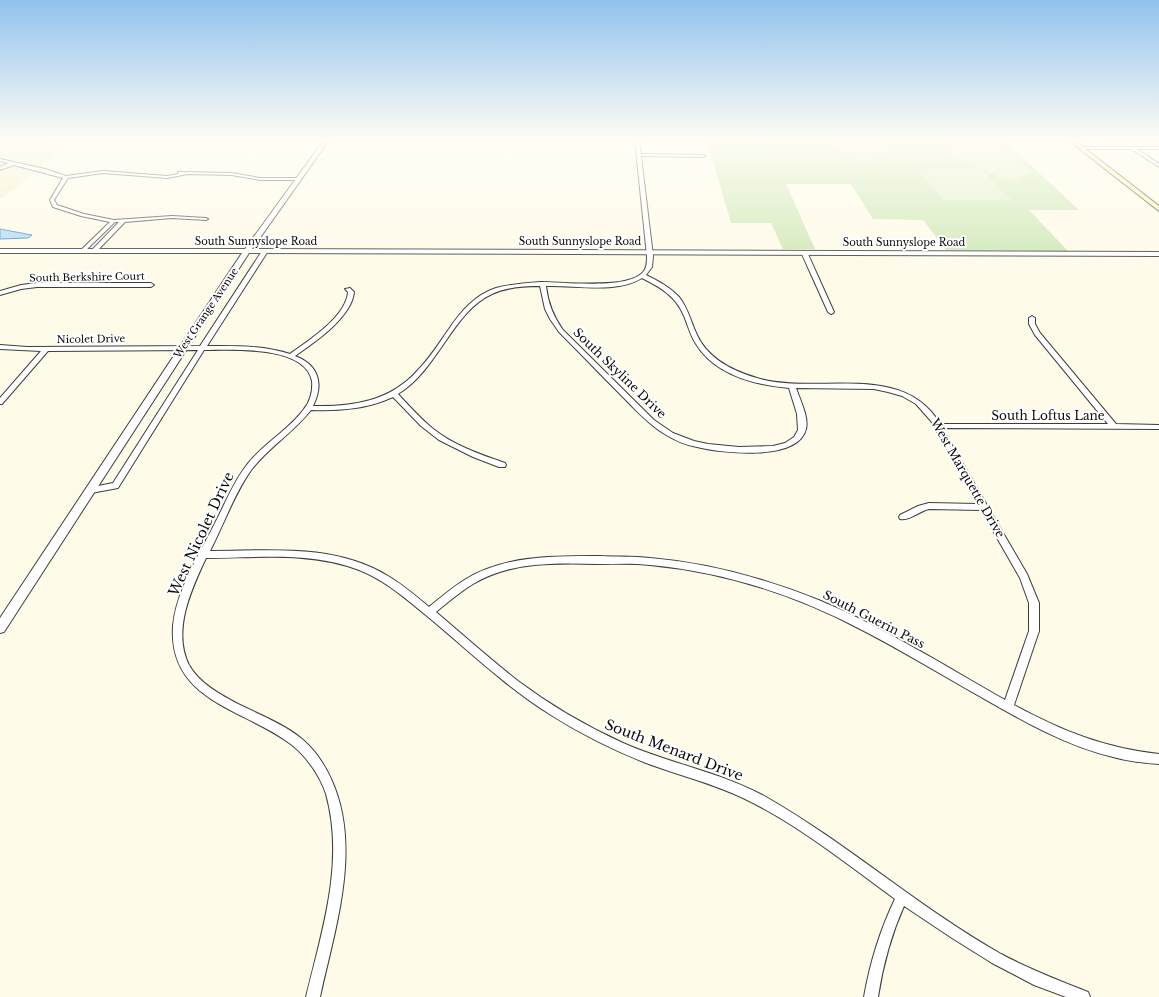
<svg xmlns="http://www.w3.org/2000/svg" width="1159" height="997" viewBox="0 0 1159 997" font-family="'Libre Baskerville',serif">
<rect width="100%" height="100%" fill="#fffbe9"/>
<!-- farmland -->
<path fill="#f3f1ca" d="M0,140H35L69,144L3,198H0Z"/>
<!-- green -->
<path fill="#cde7b4" d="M707,140H1004L1079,210H1029L1068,251L946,250L923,220L873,219L851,184H786L815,249H783L771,223H731Z"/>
<!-- pitch -->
<path fill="#dfeec6" d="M831,140H873L897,149L866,163L841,154Z
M966,140H984L1010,149L1031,172L1012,182L981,169L1011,200H943L917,169H978L938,151L937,149Z"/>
<!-- water -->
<path fill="#afd8f4" stroke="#388bc9" d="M0,229L32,235L28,238L0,239Z"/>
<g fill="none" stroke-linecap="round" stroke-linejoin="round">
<!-- minor casing -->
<g stroke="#3e3e3e" stroke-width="2">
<path id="minor" d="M635,140H639L641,154L703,155L705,156L703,157L641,156L653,256L652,267L646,275C658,281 670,287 679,297C688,308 691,322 697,335C708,359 733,371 757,378C815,396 903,360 940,424H1108L1035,335L1029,324V318L1032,316L1035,318V324L1040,333L1116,424L1159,425V429L942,428L1027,574L1039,603V631L1014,705C1062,731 1104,748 1159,754V764C1143,763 1128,761 1113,757C1066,746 1023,721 981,697C942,675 903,651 862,630C796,595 724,572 650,565C633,563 616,564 599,564C557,563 511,561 473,584C460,592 448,602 436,612C463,635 490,659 518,681C550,705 586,726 623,743C670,764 721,772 766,797C848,844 918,907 1001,954C1029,969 1058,980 1088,992L1090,997H1066L1034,985L992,963L952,938L904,906C891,935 883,965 878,997H864C870,963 880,930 895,899C847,864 796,823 743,798C712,783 678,775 646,763C613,750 581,734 551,715C506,687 468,650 427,616C406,599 385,580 359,570C310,551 257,558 206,558C191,590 172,631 189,665C199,683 221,695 238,704C260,715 284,724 302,739C315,750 325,765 332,781C362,849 335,928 320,997H306C322,931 345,862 326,794C320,776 307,757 292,745C246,709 168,702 173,626C176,591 200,553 215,523C225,504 233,483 246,466C262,444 288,431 304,409C310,402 313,391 312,381C305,345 232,350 204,350L118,488L91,493L87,490L88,488L113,483L198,350L48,351L2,404H0V398L41,351L0,349V345L27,347L200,346L262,251L265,249L268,251L207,346C234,346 263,345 290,354C309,340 346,317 348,292L345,289L350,288L354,292C352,317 315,342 295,356C319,365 324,384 313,406C353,407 391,401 418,370C430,358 439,343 449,329C461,311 475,295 496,288C511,284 526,283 541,282C565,282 630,290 644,271C647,267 647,261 647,256ZM642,278C660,287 676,296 684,316C688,325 690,335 696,344C715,375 755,385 789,388L797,414L798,430L794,437L785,443L773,446L739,447L708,444L694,441L673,433L654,420L563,330C553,316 548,303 546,286C575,285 617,294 642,278ZM540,286L545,309L550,319L559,332C579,352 599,373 619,393C633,407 646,422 663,433C674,440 685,445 697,447C721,453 798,462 806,429C809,417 800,400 796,388L874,389L888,392L902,396L916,404L931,421L978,504L929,503L918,506L900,515L899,517L900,519C909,521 920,511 929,509L981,510L1020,578L1029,603V631L1005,700C945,666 885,628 821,601C767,579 709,563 650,558C633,556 617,557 600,556C555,556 506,555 466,579C453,587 441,597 429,607C416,596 403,585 388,576C334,543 270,551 210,551C223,526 235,492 252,469C269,447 294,432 311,410C340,411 367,409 393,397L421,426L439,440L473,457L499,467H505L506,465L505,463C479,454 453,445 432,428C420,418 409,406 398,394C439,369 452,312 492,294C507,287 524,286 540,286Z
M1082,147H1159V149H1137L1159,164V167L1131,149H1081V147Z
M0,159L45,169L66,176L103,171L167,176L178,174V172H180L232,173L260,178H297L299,179L297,180H260L232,175L188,174L167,178L103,173L68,178L54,200L57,205L84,214L114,220L172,216L206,218L208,219L206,220L172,218L125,222L96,252H92V250L119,222H115L83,253L81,252V250L110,222L81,216L53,207L50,200L63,178L14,165L0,170V167L9,163L0,161Z
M802,251L807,252L834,312L833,313L831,314L828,312L801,252Z
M37,283H151L154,285L151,287H37L21,289L0,295V291L21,285Z"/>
</g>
<!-- tertiary casing -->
<g stroke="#3e3e3e" stroke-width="2">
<path id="tertiary" d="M324,140H329L252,249L1159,252V256L249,253L4,632L0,633V618L242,253H0V249H245Z"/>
</g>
<!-- secondary casing -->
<g stroke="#2d2d2d" stroke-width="2">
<path id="secondary" d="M1068,140H1074L1159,206V211Z"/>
</g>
<!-- minor -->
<use href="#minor" fill="#fff" fill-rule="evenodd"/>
<!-- tertiary -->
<use href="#tertiary" fill="#fff" fill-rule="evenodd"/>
<!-- secondary -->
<use href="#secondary" fill="#fdf6a5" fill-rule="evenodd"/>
</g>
<!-- sky -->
<linearGradient id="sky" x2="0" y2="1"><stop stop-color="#91c2ed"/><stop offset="0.5" stop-color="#fffdf5"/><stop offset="1" stop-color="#fffdf5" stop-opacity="0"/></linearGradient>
<rect width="1159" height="279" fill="url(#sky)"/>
<g text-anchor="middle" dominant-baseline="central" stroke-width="4" stroke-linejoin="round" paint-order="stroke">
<!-- far-street labels -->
<g font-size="10" fill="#0b0b0b" stroke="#fff">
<text x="256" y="241">South Sunnyslope Road</text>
<text x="580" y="241">South Sunnyslope Road</text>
<text x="904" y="242">South Sunnyslope Road</text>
<text transform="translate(87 277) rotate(-1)">South Berkshire Court</text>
<text transform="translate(206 313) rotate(-56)">West Grange Avenue</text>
<text transform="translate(91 339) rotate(-1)">Nicolet Drive</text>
</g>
<!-- street labels -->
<g font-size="12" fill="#0b0b0b" stroke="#fff">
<text transform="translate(620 373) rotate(44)">South Skyline Drive</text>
<text x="1048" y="415">South Loftus Lane</text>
<text transform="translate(968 478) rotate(60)">West Marquette Drive</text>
<text transform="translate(874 619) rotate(27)">South Guerin Pass</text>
</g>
<!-- near-street labels -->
<g font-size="14" fill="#0b0b0b" stroke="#fff">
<text transform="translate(201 534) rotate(-65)">West Nicolet Drive</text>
<text transform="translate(674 750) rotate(21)">South Menard Drive</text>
</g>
</g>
</svg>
